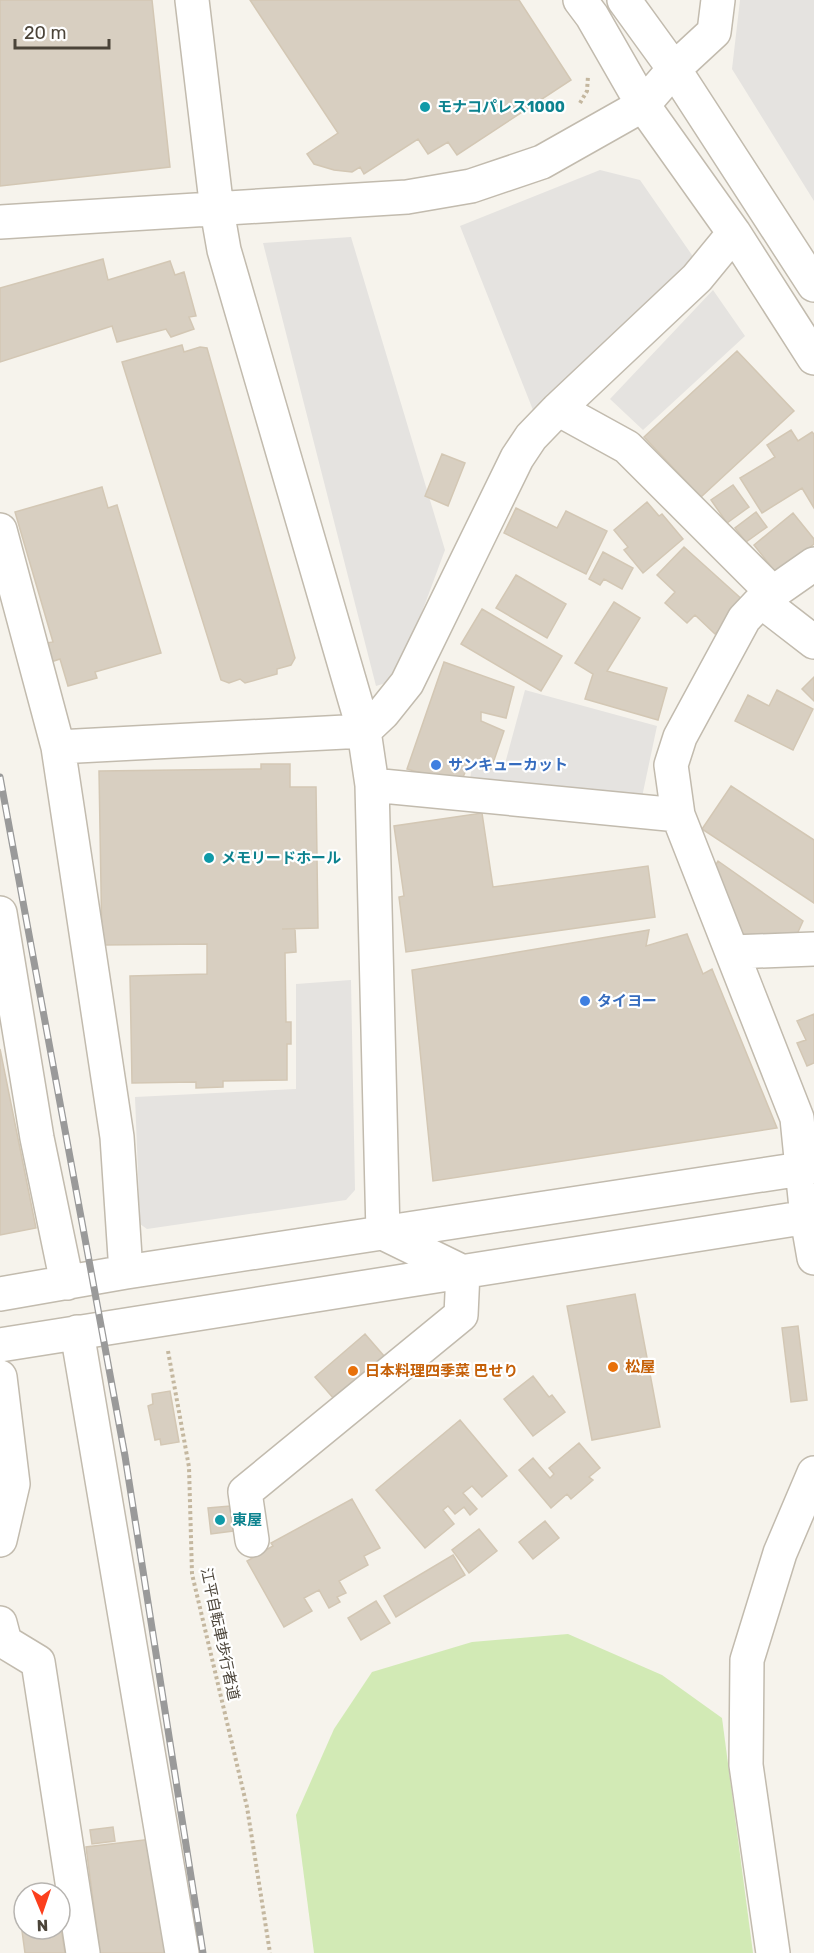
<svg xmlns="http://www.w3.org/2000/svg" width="814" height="1953" viewBox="0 0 814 1953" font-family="Rubik,'Noto Sans JP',sans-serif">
<rect width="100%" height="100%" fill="#f6f3ec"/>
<!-- garden -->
<path fill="#d2eab5" d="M568,1634L662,1675L722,1718L753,1953H314L296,1815L334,1729L372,1672L472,1642Z"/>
<!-- parking -->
<path fill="#e5e3e0" d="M740,0H814V201L732,69Z
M600,170L640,180L694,258L533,410L460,226Z
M351,237L445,550L416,628L392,681L376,686L263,243Z
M713,290L745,336L643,430L610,399Z
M525,690L657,726L642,797L469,787L472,766L503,771Z
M351,980L355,1190L346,1200L147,1229L140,1224L135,1097L296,1089V984Z"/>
<!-- building -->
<path fill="#d8cfc1" stroke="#d3c7b4" stroke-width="1.5" d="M0,0H152L170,167L0,186Z
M250,0H519L571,80L457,155L448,142L428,154L418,139L364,174L360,167L352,172L334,170L314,164L307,154L338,133Z
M103,259L108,280L170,261L175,275L184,272L196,316L189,317L194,329L171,337L166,329L117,342L112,326L0,362V288Z
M182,345L184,352L200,347L207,348L295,658L291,665L277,669V674L245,683L240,679L229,683L221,680L122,362Z
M737,351L794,411L701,497L644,437Z
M791,430L798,441L812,432L814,434V508L802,488L762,513L740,478L775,457L767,445Z
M442,454L465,463L448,506L425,496Z
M733,485L749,507L727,523L711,500Z
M102,487L108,508L117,505L161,653L95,672L97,678L68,686L60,659L51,662L46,643L53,642L15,512Z
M647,502L659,516L662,514L683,539L643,573L624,550L628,547L614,530Z
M516,508L557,528L566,511L607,531L586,574L504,533Z
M756,512L767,527L746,542L735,528Z
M793,513L814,539V544L777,574L754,545Z
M684,547L745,602L715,634L695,615L687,623L665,603L675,592L657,575Z
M603,552L633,568L622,589L604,579L600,585L589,579Z
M516,575L566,604L547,638L496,608Z
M614,602L640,618L607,671L667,688L658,720L585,699L593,674L575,663Z
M482,609L562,656L541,691L461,644Z
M444,662L514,687L506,718L481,712V721L504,731L491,769L470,761L460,784L407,769Z
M814,677V701L802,689Z
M777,690L813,709L793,750L735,721L748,695L769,706Z
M261,764H290V787H316L318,928L282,929H295L296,952L285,953L286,1022H291V1044H287V1080L223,1081V1087L196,1088V1082L132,1083L130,976L207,974V944L102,945L99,771L261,769Z
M731,786L814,840V903L702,829Z
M482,813L493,887L648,866L655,917L406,952L399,897L404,896L394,826Z
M718,861L803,921L793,943L747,942L716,893L710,874Z
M649,930L646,946L687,934L703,974L712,969L777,1128L433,1181L412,970Z
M814,1014V1063L807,1066L797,1043L806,1040L797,1021Z
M0,1049L36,1228L0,1235Z
M635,1294L660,1427L592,1440L567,1306Z
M798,1326L807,1400L791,1402L782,1328Z
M365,1334L391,1364L341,1407L315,1377Z
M533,1376L549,1397L552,1395L565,1412L533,1436L504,1399Z
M170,1391L179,1442L161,1445L160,1439L155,1440L148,1406L153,1404L152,1394Z
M460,1420L507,1476L482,1497L472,1486L463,1493L477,1509L470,1515L464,1507L455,1514L448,1506L443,1510L454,1524L425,1548L376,1490Z
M579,1443L600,1468L589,1477L593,1480L571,1499L567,1494L551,1508L519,1470L533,1458L550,1478L554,1474L549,1468Z
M352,1499L380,1548L364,1556L368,1565L339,1581L346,1593L337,1597L340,1602L329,1608L319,1590L304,1598L312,1611L284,1627L247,1561L273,1546L271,1543Z
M230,1506L233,1531L211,1534L208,1508Z
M545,1521L559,1538L533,1559L519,1542Z
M479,1529L497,1551L469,1573L452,1550Z
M453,1555L465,1575L396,1617L384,1596Z
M376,1601L390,1623L361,1640L348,1618Z
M113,1827L115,1841L92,1844L90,1830Z
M152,1839L167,1953H100L86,1847Z
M24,1915V1929H60V1921L65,1953H25L20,1916Z"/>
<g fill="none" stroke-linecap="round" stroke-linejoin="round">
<!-- minor casing -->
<g stroke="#c2bbae" stroke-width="36">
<path id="minor" d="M192,0L217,210L224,250L364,731L372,785L383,1233L463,1272L461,1315L245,1492L252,1540
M580,0L592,16L643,105L734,233L814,358
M624,0L674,69L814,285
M0,222L407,197L471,186L542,162L643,105L674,69L714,32L718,0
M558,409L627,447L773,593
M0,530L58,747L117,1137L126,1272
M814,564L761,601L744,619L680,737L671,765L678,815L797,1118L807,1218L814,1258
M761,601L814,642
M58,747L364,731L383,713L407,683L517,458L531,437L558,409L697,278L734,233
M372,785L678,815
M0,913L37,1138L67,1283
M732,952L814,949
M0,1294L126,1272L814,1167
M77,1332L182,1953
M0,1345C271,1300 543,1261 814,1216
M0,1377L13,1484L0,1540
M0,1623L5,1642L38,1662L83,1953
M773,1953L746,1765L747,1660L780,1553L814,1473"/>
</g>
<!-- path -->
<path stroke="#c4b79f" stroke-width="4" stroke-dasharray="3 3" stroke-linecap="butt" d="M580,103L587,91L588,76
M168,1351L189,1467L192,1574L247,1807L270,1953"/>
<!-- minor -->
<use href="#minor" stroke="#fff" stroke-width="33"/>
<!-- rail casing -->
<g stroke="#9a9a9a" stroke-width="7">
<path id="rail" d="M0,777L125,1456L203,1953"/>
</g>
<!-- rail -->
<use href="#rail" stroke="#fff" stroke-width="4.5" stroke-dasharray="14" stroke-linecap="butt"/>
</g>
<!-- markers -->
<g fill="#0f9aa8" stroke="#fff" stroke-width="2">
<circle cx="425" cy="107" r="6"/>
<circle cx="209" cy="858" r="6"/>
<circle cx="220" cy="1520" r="6"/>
</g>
<g fill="#3f7fe0" stroke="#fff" stroke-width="2">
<circle cx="436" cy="765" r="6"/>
<circle cx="585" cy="1001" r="6"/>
</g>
<g fill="#e8710a" stroke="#fff" stroke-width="2">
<circle cx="613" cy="1367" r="6"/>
<circle cx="353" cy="1371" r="6"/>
</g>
<g text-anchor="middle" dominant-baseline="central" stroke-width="4.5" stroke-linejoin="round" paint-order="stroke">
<!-- culture labels -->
<g font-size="15" font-weight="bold" fill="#0d838f" stroke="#fff" text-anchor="start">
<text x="437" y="107">モナコパレス1000</text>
<text x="221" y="858">メモリードホール</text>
<text x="232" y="1520">東屋</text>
</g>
<!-- shop labels -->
<g font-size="15" font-weight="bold" fill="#366cbe" stroke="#fff" text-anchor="start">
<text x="448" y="765">サンキューカット</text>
<text x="597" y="1001">タイヨー</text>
</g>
<!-- food labels -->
<g font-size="15" font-weight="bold" fill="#c56008" stroke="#fff" text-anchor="start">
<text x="625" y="1367">松屋</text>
<text x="365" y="1371">日本料理四季菜 巴せり</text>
</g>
<!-- street labels -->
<g font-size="15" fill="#4b4439" stroke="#fff">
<text transform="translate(220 1634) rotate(78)">江平自転車歩行者道</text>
</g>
</g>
<!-- north arrow -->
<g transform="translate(42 1911) rotate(178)"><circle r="28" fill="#ffffff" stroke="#b7b4b0" stroke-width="1.5"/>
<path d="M0-4.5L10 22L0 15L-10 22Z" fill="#fc3f1d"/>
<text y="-9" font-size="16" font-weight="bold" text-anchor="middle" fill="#4b4439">N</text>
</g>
<!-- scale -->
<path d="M15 39v9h94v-9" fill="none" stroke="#4b4439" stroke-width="3"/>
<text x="24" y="39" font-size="18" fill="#4b4439" stroke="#ffffff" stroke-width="4.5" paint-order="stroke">20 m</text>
</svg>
